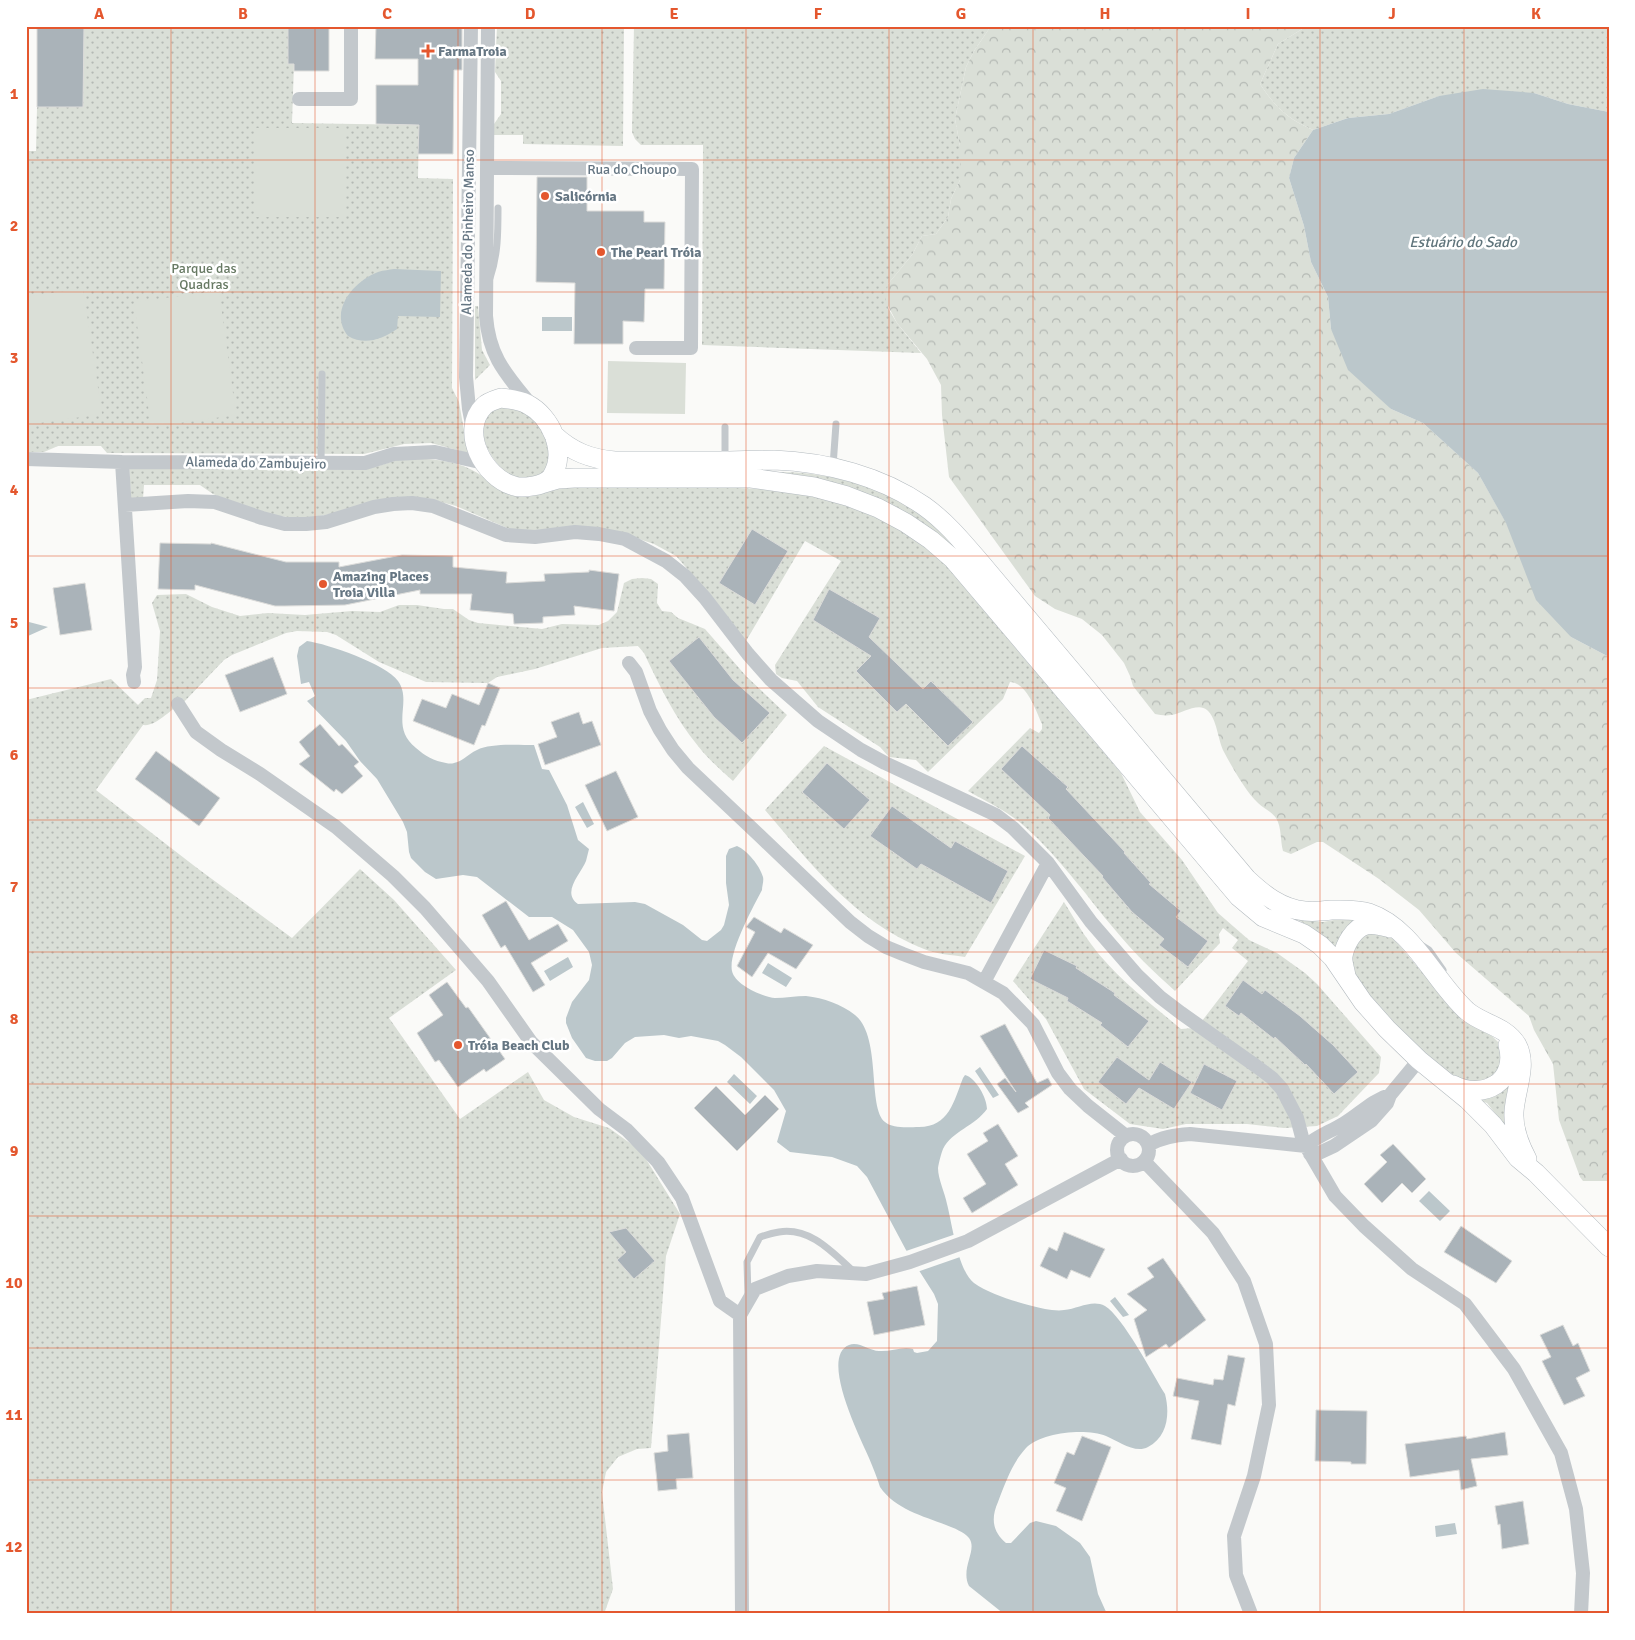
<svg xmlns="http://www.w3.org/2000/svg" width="1635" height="1640" viewBox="0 0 1635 1640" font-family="Signika,sans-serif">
<defs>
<pattern id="green-dots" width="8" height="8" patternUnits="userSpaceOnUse" patternTransform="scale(1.25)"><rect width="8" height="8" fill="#dadfd7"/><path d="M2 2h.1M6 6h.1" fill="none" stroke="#b4b9b4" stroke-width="1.8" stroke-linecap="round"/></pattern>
<pattern id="forest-crowns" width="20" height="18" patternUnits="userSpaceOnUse" patternTransform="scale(1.25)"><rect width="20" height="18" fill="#dadfd7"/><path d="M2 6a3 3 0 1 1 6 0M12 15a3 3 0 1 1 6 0" fill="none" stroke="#b4b9b4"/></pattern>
</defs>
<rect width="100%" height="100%" fill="#fafaf8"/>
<!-- green -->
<path fill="url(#green-dots)" d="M84,26H288V63L294,64L292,123L419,125L418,178L453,179L452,388L459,402L468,453L431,443L404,444L364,454L107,453L101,446H58L44,452H26V151H36L37,107H83Z
M497,26H624L623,146L523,144V135H494V124L501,114V81L495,72Z
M634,26H991L974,51L966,67L955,119L960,146V180L951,199L948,217L936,234L922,236L912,255L888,284V308L897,323L921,353L702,345L703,145H641L635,139L632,132Z
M1307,26C1320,26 1344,29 1354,26H1609V112L1568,104L1534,93L1439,96L1389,114L1348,118L1313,130C1287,118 1276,108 1260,84L1278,44Z
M475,306H478L482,350L490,365L475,380Z
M496,407C517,408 528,411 542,429C549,438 548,446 549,458C551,481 521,482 506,472C493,463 476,434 485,419C488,414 492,411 496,407Z
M404,458C428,459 451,459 472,470C488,478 503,495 522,497C535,498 544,491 555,489C562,488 568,488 575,488H740C829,490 925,523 976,601L1121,773L1140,812L1182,860L1218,913L1249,940L1277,953L1305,973L1317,984L1381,1057L1379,1073L1338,1116L1317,1126L1284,1128L1247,1124H1186L1163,1129L1130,1124L1084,1089L1046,1019L1013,981L1064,902C1073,916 1081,931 1091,944C1115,977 1150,1003 1181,1029L1194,1028L1202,1021L1248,961L1232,948L1238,940L1223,928L1219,934L1220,943L1175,991C1154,972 1134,953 1116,931C1084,893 1056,852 1017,820C1002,809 984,800 968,791L1030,728L1039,733L1042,729V724C1036,711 1027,683 1010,682L1003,699L928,772L916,760L889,757L880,747L818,707L797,681L782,678L776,674L775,665L841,561L805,541L746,641L713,598L676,556L654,544L633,537L514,531L456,506L426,498L301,519L272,515L244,507L213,494L200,485H144L143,499H131L129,466L361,469L378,466Z
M779,472C838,472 897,491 942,531C949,537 955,547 961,554L814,479Z
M642,578L651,579L658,584L657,603L662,611L671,612L678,618L705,629L746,676L787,715L733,781C721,770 708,759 698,746C675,718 659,685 644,653L638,646L602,648L535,669L497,677L488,683L426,682L379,662L336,635L327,632L297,631L286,633L232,655L224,660L184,702C172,707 157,727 143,725L96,790L197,868L292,938L360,869L394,900L456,970L389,1018L460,1119L528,1072L544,1100L574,1117L609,1128L641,1151L680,1214L666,1256L651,1448L637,1449L618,1457L606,1472L602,1492L613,1589L604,1614H26V700L111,679L138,705L145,698H151L157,680L160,631L152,603L157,595L186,594L212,607L240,616L268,613L305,615L352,611L380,612L399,605H417L444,609H453L469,620L478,623L542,629L562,624L599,625L608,621L617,612L624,583L632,579Z
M824,746L1025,856L965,957C952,955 936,954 924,949C854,921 812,865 765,810Z
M1345,918L1361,921C1347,926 1340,933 1337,949C1325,936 1312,927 1296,919L1323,922Z
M1369,933L1386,934L1394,939L1463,1021L1492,1036L1500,1044L1502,1063L1494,1079C1480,1083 1471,1085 1457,1078C1433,1064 1360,993 1352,967C1350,958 1354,950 1356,941Z
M1511,1081L1506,1127L1487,1103L1474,1099C1489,1096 1502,1094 1511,1081Z"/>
<!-- forest -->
<path fill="url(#forest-crowns)" d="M991,26H1307L1278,44L1260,84C1276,108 1287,118 1313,130L1294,158L1289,178L1304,226L1311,262L1328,297L1331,329L1391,409L1423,423L1478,473L1571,637L1609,657V1181H1583L1580,1177L1559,1120L1553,1064L1534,1030L1529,1016L1456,953L1419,910L1379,879L1323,842H1317L1291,854L1283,851C1280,840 1282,828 1276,818C1271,811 1263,808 1258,803C1246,792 1232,767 1224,752C1218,741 1217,718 1207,710C1198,702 1181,714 1171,715C1166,716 1160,715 1155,714L1133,686L1130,676L1124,663L1102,635L1082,619L1055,609L1035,596L949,477L942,415L941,385L927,359L897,323L885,300L888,284L912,255L922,236L936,234L948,217L951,199L960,180V146L955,119L966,67L974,51Z"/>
<!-- pitch -->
<path fill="#dadfd7" d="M255,128H346V217H255Z
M83,288L102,414L26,425V297Z
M219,291L236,415L151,427L134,302Z
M608,361L686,363L685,414L607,413Z"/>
<!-- water -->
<path fill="#bbc7cb" d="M1483,89L1534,93L1568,104L1609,112V657L1571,637L1536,600L1506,523L1478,473L1423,423L1391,409L1348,370L1331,329L1328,297L1311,262L1304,226L1289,178L1294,158L1313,130L1348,118L1389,114L1439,96Z
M394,269L441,271L440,317L398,316L397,329C382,339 365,346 348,336C328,311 354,281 378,272C384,270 389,270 394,269Z
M542,317H572V331H542Z
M26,599H28L29,622L48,627L28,636L26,653Z
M307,641C328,644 386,664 398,681C413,702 389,726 416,748C425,756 434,761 446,763C459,766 466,755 477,750C490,743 518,745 534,745L542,769L549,770L567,805L578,840L589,849C588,853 587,857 586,861C581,874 561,892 578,904L635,902L645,904L683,925L702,940L707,941L721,930L724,925L729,905L726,883V856L729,849L737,846C747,850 760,866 763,877C764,881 762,886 762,890C753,907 728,953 732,971C735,985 763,997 775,998C785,998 796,996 806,996C824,998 841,1004 855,1015C882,1037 867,1107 885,1122C893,1129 909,1127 919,1127C949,1127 954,1101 963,1078L965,1075C976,1078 987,1098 987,1109C975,1126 952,1131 943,1149C941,1154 939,1162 938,1168C938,1179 945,1193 947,1204C952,1223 958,1271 974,1283C992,1296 1024,1304 1045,1309C1051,1310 1059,1311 1064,1310C1078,1309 1092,1299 1105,1306C1123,1317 1152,1373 1165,1394C1170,1413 1168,1437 1148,1447C1135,1454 1118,1441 1106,1436C1086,1428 1042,1432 1026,1448C1012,1463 1005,1484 998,1502C991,1518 992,1531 1006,1543H1011L1030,1523L1036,1521L1056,1526L1080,1543L1090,1557L1098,1594L1107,1614H1004L969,1586C960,1568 978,1550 969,1538C964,1532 954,1528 946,1525C923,1516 895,1509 880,1487C877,1477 873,1468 869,1458C861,1439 819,1357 849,1345C859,1341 869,1351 879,1351C890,1352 902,1346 913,1349L914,1352L917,1353L928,1351L937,1341L938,1304L934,1294L906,1250L867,1177L857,1166L832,1157L790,1152L777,1142L786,1111L774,1090L741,1057L725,1045L718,1041L691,1036L679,1038L664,1035L635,1037L625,1043L612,1058L607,1061H595L586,1058L572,1038L566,1023V1018L572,1002L589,980L592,965L589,952L573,930L552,917H529L477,877L463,875L436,879L425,872L411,858L409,852L407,832L403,822L377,779L360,761L346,741L307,701L315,696L309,682L301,684L297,656L299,647Z
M583,802L594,824L587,828L575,807Z
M568,957L573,967L550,981L544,971Z
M768,963L792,978L786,987L762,973Z
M980,1067L999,1095L993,1098L975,1071Z
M734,1074L757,1096L750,1104L727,1082Z
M1429,1191L1450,1211L1440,1221L1419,1201Z
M1115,1297L1129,1315L1123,1317L1110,1301Z
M1455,1523L1457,1534L1436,1537L1435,1526Z"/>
<!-- pier -->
<path fill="#fafaf8" d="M956,1234L963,1256L917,1272L910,1261L906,1251Z"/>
<!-- building -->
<path fill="#aab3b9" stroke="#dcdcda" d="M37,26H84L83,107H37Z
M288,26H329V71H294V64H288Z
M376,26H462V70H454L453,154H418L419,125L376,124V85H418V59H375Z
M537,177H587V211H644V222H665L664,289H645L644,322L623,321V344H574L575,283L536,282Z
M752,529L788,551L755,605L719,583Z
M160,543L211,544V543L286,562H339V567L402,555L453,556V567L507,572L506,583L545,581L544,574L589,572V570L619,574L614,611L574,606L575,615L543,617V623L514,624L513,614L470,610L472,594H420V590L345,605L284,606H275L195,585V590L158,589Z
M85,583L92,630L60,635L53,588Z
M829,589L880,618L869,637L923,689L931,681L973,722L948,746L906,704L897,712L856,671L871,656L813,620Z
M699,637L733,680L770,713L742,743L714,717L669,661Z
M273,657L287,694L240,712L225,675Z
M488,683L500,688L485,726L482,725L474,745L413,721L422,699L446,708L452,694L479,705Z
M579,712L583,724L592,721L601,745L545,765L538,744L557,737L551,722Z
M320,724L339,746L342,744L359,762L354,766L363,776L342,794L336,789L334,792L299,764L310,756L299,742Z
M1022,746L1068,787L1066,789L1125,852L1124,853L1151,883L1149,884L1181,911L1176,917L1208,941L1188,967L1159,945L1164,939L1132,912L1102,877L1103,876L1048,818L1050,815L1001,769Z
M156,751L220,798L199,826L135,779Z
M827,763L870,800L844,829L802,792Z
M616,771L638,817L607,831L585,785Z
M892,806L951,848L955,841L1008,871L991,903L921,864L917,869L870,836Z
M506,901L529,940L558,924L568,941L531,963L545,985L533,992L505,945L501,948L482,915Z
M754,917L781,933L784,928L813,945L796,969L768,953L752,977L737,966L755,932L746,927Z
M1044,950L1077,966L1076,968L1115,993L1114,995L1149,1021L1128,1047L1100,1025L1102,1023L1067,1001L1068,998L1030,979Z
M1243,980L1262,994L1265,990L1300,1016L1333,1045L1358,1072L1334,1094L1306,1064L1305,1065L1275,1037L1274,1039L1241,1013L1239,1016L1225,1006Z
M447,982L466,1008L468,1007L505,1059L486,1072L484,1069L458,1087L439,1060L435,1062L417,1033L443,1015L429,995Z
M1005,1024L1037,1083L1048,1078L1052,1085L1025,1103L1029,1107L1018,1113L997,1084L1005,1078L1016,1092L980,1036Z
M1117,1057L1149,1080L1160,1062L1192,1082L1174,1109L1139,1088L1126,1104L1098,1082Z
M1204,1064L1237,1081L1222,1110L1190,1093Z
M716,1086L745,1115L765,1095L779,1109L737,1151L694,1108Z
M998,1124L1018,1156L1005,1164L1018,1185L972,1213L963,1198L986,1184L967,1154L988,1141L983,1133Z
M1393,1144L1426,1179L1412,1193L1402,1183L1382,1203L1364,1184L1387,1162L1380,1155Z
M1461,1226L1512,1261L1496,1283L1444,1252Z
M626,1228L655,1261L634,1279L617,1260L626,1252L609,1232Z
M1064,1232L1105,1249L1090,1278L1071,1270L1067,1279L1040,1266L1049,1247L1057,1251Z
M1163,1258L1206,1320L1169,1348L1166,1344L1146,1357L1134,1319L1147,1310L1127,1294L1154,1277L1147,1268Z
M917,1286L925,1325L874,1335L867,1302L884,1299L882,1293Z
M1563,1325L1573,1346L1578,1343L1590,1371L1576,1378L1585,1396L1564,1405L1542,1361L1551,1357L1540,1335Z
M1228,1355L1245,1358L1235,1406L1228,1404L1221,1445L1191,1439L1199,1401L1173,1396L1177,1378L1213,1385L1214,1379L1223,1380Z
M1316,1410L1367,1411L1366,1464H1351V1462L1315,1461Z
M1505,1432L1508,1455L1471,1459L1477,1486L1461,1490L1459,1470L1410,1477L1405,1444L1466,1436L1467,1439Z
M689,1433L693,1478L676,1479L677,1489L658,1491L654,1453L668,1451L667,1435Z
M1082,1436L1111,1447L1082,1521L1056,1511L1066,1488L1054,1483L1067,1452L1074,1455Z
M1523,1501L1529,1544L1502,1549L1500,1524L1498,1525L1495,1506Z"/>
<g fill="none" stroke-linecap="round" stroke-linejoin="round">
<!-- secondary casing -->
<g stroke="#b3babf" stroke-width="20">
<path id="secondary" d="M501,398C510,399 519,400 527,404C551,416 567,452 552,476C549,482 539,485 533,486C527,487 520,488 514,486C484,478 459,431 484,406C488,402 495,400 501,398Z
M554,435C572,452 591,459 615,461C649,461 683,461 717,461C736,461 755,460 774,460C826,462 881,476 924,506C948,523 966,546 985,568L1247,879C1263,894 1281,909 1305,911C1313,912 1323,911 1331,910C1344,910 1357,909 1369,913C1413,928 1434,981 1467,1011C1482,1024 1506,1026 1517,1045C1528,1065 1515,1091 1514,1112C1513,1129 1519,1144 1527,1159
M538,485L558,479L574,478H751L814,487L847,496L878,508L906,523L931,540L953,559L1239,897L1263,917L1304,934L1320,945L1333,958L1363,1002L1387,1029L1419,1060L1468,1100L1493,1125L1518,1158L1536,1173L1609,1247
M1346,976C1345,969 1342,962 1343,956C1345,944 1354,928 1366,925C1374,923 1383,926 1390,928
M1453,1085C1484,1101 1518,1081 1508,1045"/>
</g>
<!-- service -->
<path stroke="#c3c8cc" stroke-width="7" d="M490,278C498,255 498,232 498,208
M725,459V427
M321,463L322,374
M833,466L836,424
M1421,945L1429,950L1443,970
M748,1296L747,1262L760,1237C766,1235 773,1233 779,1232C810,1227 832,1252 853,1271"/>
<!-- minor -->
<path stroke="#c3c8cc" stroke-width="14" d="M471,26L466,377L469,409L473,430
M488,26L486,316C489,357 506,374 531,405
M299,99H351V26
M487,168L692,169L691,348H636
M26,459L122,462L365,463L394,454L435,452L484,463
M122,462L135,667L133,675L134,682
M125,505L188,501L215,502L262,518L285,524H306L326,522L374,507L393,504L412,503L433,506L506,535L535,537L575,532L599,534L625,539L666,561L685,576L705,598L748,654L771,680L818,721L861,750L885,763L996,815L1013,828L1048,863L1091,922L1137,975L1160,997L1181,1013L1256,1066L1272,1078L1282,1089L1297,1118L1303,1141L1335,1196L1364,1226L1412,1269L1465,1304L1514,1369L1561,1453L1576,1509L1583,1573L1581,1614
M629,663L636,672L650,711L660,730L673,750L688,768L760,836L850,922L868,936L886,947L903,954L924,962L968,973L1003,993L1033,1024L1058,1073L1070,1089L1088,1106L1126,1136
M178,704L196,732L221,750L260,774L336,827L393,876L425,908L488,981L531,1042L599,1109L627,1130L658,1162L682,1198L720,1301L740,1315
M984,982L1048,863
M1117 1150a16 16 0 1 1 32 0a16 16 0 1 1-32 0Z
M1148,1145C1162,1137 1175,1135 1190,1134L1306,1146C1317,1136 1330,1132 1343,1124C1359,1115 1372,1100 1390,1095
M1310,1154L1319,1153L1334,1146L1371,1121L1387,1103L1390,1095L1419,1060
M1144,1161L1213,1233L1244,1281L1266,1344L1269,1405L1254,1476L1234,1536L1236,1575L1251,1614
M742,1614L740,1315L755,1289L788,1276L817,1271L866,1274L910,1262L968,1241L1121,1159"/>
<!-- secondary -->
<use href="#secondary" stroke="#fff" stroke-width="19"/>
</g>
<!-- grid -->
<path fill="none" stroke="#e4572e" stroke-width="1" stroke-opacity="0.55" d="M171,26V1614M315,26V1614M458,26V1614M602,26V1614M746,26V1614M889,26V1614M1033,26V1614M1177,26V1614M1320,26V1614M1464,26V1614M26,160H1609M26,292H1609M26,424H1609M26,556H1609M26,688H1609M26,820H1609M26,952H1609M26,1084H1609M26,1216H1609M26,1348H1609M26,1480H1609"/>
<!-- markers -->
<g fill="#e4572e" stroke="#fff" stroke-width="2">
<path d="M425.5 43.5h5v5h5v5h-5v5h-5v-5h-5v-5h5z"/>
<circle cx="545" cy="196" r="5"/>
<circle cx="601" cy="252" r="5"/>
<circle cx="323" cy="584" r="5"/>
<circle cx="458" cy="1045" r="5"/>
</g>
<g text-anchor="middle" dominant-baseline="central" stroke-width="5" stroke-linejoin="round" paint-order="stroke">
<!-- poi labels -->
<g font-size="14" font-weight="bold" fill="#657683" stroke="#fff" text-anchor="start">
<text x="438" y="51">FarmaTroia</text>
<text x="555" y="196">Salicórnia</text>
<text x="611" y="252">The Pearl Tróia</text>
<text x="333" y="576">Amazing Places<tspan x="333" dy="16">Troia Villa</tspan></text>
<text x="468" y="1045">Tróia Beach Club</text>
</g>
<!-- street labels -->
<g font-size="14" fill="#657683" stroke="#fff">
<text x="632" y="169">Rua do Choupo</text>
<text transform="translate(468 232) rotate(-89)">Alameda do Pinheiro Manso</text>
<text transform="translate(256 463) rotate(1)">Alameda do Zambujeiro</text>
</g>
<!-- park labels -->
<g font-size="14" fill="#687a64" stroke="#fff">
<text x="204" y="268">Parque das<tspan x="204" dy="16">Quadras</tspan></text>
</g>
<!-- water labels -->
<g font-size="15" font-style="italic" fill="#60757c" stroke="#fff">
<text x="1463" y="242">Estuário do Sado</text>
</g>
</g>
<!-- border -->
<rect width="1635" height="1640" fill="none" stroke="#ffffff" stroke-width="55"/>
<rect x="28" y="28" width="1580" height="1584" fill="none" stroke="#e4572e" stroke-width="2"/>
<g font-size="16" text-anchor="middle" font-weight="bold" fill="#e4572e">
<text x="99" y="19">A</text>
<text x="243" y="19">B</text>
<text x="387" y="19">C</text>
<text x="530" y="19">D</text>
<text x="674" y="19">E</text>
<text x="818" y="19">F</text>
<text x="961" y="19">G</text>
<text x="1105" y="19">H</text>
<text x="1248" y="19">I</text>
<text x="1392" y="19">J</text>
<text x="1536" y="19">K</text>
<text x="14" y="99">1</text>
<text x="14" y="231">2</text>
<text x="14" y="363">3</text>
<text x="14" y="495">4</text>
<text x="14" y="628">5</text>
<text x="14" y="760">6</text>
<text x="14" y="892">7</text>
<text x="14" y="1024">8</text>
<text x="14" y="1156">9</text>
<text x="14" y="1288">10</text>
<text x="14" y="1420">11</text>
<text x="14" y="1552">12</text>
</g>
</svg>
